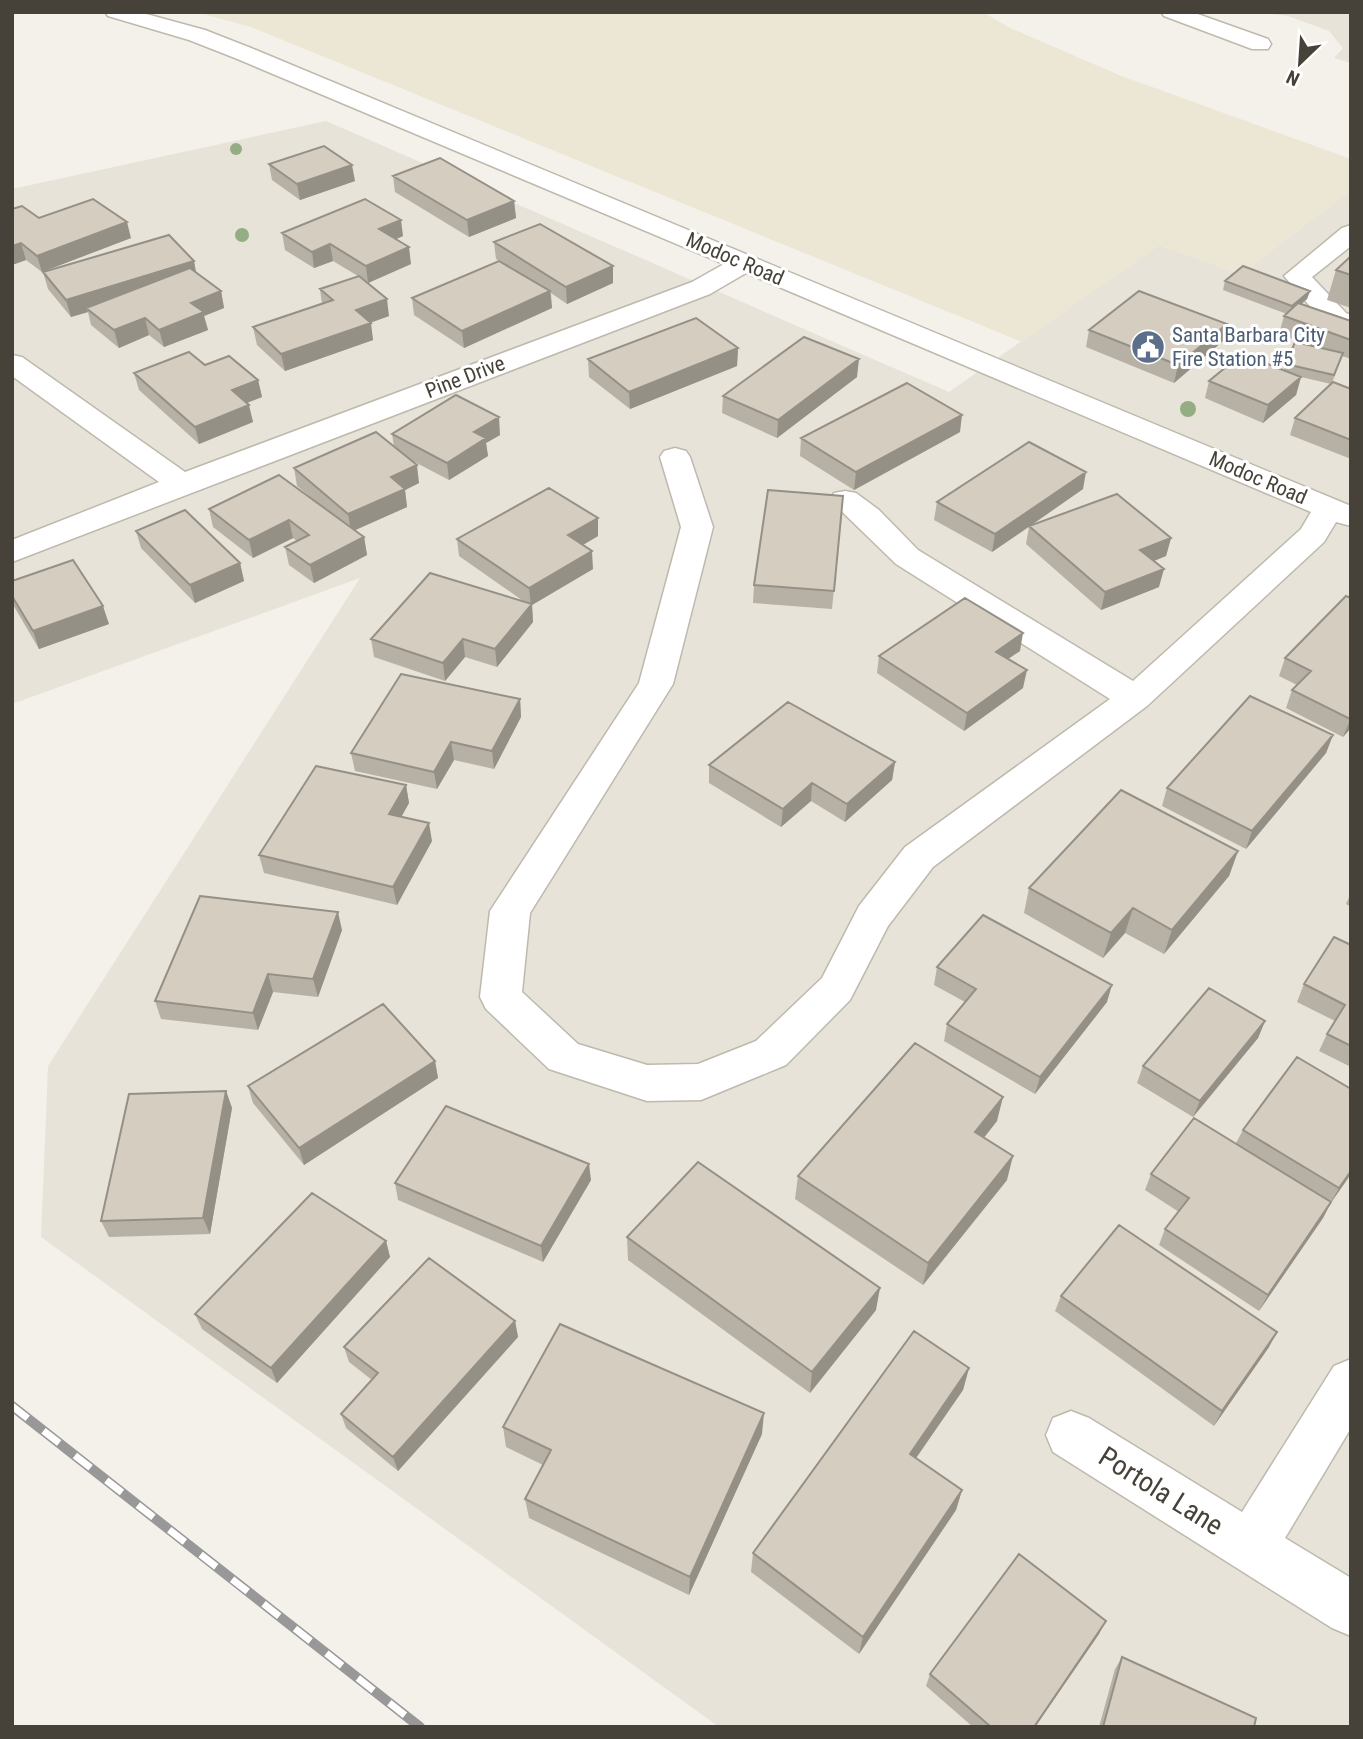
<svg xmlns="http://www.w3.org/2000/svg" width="1363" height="1739" viewBox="0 0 1363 1739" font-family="'Roboto Condensed',sans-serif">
<rect width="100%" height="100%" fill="#f4f1ea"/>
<!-- residential -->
<path fill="#e7e3d8" d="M1255,12H1351V63L1334,58L1343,48L1329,31L1288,16Z
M326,121L949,392L1159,245L1241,274L1351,190V1727H719L41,1237L48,1066L360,578L12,704V189Z"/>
<!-- education -->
<path fill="#ece6d5" d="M196,12H983L1010,28L1119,75L1351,159V190L1241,274L1159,245L1022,342L251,27Z"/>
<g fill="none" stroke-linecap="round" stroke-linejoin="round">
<!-- minor casing -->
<g stroke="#bfb9ad" stroke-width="3">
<path id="minor" d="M105,12H139L205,30L251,48L1351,506V526L1336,522L1324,542L1147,706L933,867L888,926L850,1000L786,1065L701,1100L647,1101L549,1069L486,1009L480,997L490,911L639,683L681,527L660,457L664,451L675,448L686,451L690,457L713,527L673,684L530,913L522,992L578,1044L647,1065L698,1064L756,1041L822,978L859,906L905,847L1110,699L896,564L830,500L834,493L845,491L856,493L879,510L918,550L1133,681L1301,529L1311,512L746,273L710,294L12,562V540L159,482L12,376V355L22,357L185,472L692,282L724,264L235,58L189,40L108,16Z
M1161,12H1192L1268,39L1271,44L1268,49H1252L1164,16Z
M1351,225V246L1312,277L1346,313L1351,315V333L1326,325L1284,276L1342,228Z
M1351,1359V1428L1285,1538L1351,1578V1636L1332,1628L1053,1452L1046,1435L1053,1418L1071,1411L1089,1418L1242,1512L1334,1366Z"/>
</g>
<!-- minor -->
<use href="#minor" fill="#fff" fill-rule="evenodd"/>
<!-- rail casing -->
<g stroke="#989898" stroke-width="10">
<path id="rail" d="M12,1406L420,1727"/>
</g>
<!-- rail -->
<use href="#rail" stroke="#fff" stroke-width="7" stroke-dasharray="20" stroke-linecap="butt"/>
</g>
<!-- trees -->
<g fill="#95ad83">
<circle cx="236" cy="149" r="6"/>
<circle cx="242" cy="235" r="7"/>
<circle cx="1188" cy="409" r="8"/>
</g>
<!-- wall -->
<path fill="#b7b0a5" d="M269,164L355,181L300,200L272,180Z
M393,176L514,201L516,218L469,237L395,192Z
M12,209L39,218L131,238L42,272L26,260L12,265Z
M282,233L403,236L396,239L411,264L368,283L365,280L389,316L370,323L373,340L285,371L257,345L253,327L322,304L320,289L358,276L333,261L314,268L285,250Z
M494,242L613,283L567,304L551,293L552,308L464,348L414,315L412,298L499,261L496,259Z
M1351,256V308L1327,300L1336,270Z
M194,261L196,273L221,291L224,308L204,316L208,330L164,347L149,335L119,348L91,325L88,312L71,317L48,289L43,272Z
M1225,281L1310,291L1307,299L1301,304L1351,321V359L1342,356L1332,383L1351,389V459L1290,435L1295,418L1331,384L1301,377L1296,395L1263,423L1205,398L1209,381L1284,370L1286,364L1315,346L1279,334L1284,316L1287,314L1223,290Z
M1089,330L1223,341L1174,383L1086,347Z
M738,348L737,366L630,409L589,377L588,359Z
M205,365L258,380L262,397L247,403L253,422L199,444L139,390L134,373Z
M857,377L777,438L722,413L723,396Z
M960,432L854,490L800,456L801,438Z
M392,434L500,435L486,443L488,456L449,480L409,459L419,483L405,490L407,507L355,530L364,537L367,555L314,583L289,565L285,547L297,541L293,538L253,558L213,527L209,509L318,503L297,486L294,468L394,447Z
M1083,489L1032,525L1171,538L1166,556L1154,561L1159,587L1101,610L1026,544L1029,527L992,552L934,520L937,502Z
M843,496L832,609L753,603L754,585Z
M136,531L240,563L244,581L195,603L141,548Z
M598,536L583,545L593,569L532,605L533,622L497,667L465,657L445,681L374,657L371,639L526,603L459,556L457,539Z
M12,581L109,624L39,649L12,603Z
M1351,598V728L1343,737L1286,708L1292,690L1297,685L1279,676L1285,658Z
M1020,651L1008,659L1023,688L964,731L877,673L879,656Z
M520,699L521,717L494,769L454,760L437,789L355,771L351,753Z
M1333,735L1326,753L1246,849L1162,806L1167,788Z
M895,762L892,780L845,822L811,801L781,827L709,783V765Z
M406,785L409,803L401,817L432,841L397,905L264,873L259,855Z
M1238,851L1229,876L1164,954L1125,933L1103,958L1024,913L1029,888Z
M1351,893V907L1346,904Z
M342,930L318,997L273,992L258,1030L161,1019L155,1001Z
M1351,945V1067L1319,1051L1327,1034L1335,1021L1297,1002L1304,984Z
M937,967L1107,1002L1035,1094L944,1041L947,1024L965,1002L934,985Z
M1265,1021L1258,1038L1193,1117L1137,1083L1143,1066Z
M435,1061L438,1078L304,1165L253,1103L248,1086Z
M1351,1089V1174L1330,1204L1323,1218L1259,1311L1159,1245L1165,1229L1179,1212L1145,1190L1151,1174L1236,1143L1243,1130Z
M226,1091L232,1108L210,1234L109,1237L101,1221Z
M997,1121L984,1138L1007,1180L923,1285L795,1199L798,1176Z
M591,1180L543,1262L398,1200L395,1183Z
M627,1237L876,1310L810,1393L628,1260Z
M386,1241L390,1257L277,1383L202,1329L195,1314Z
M1061,1296L1269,1347L1214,1426L1055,1311Z
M515,1321L518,1337L398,1471L346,1428L341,1414L372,1380L349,1362L344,1347Z
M969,1368L963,1390L916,1458L962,1490L956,1510L859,1654L751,1572L753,1553Z
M503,1427L762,1434L689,1595L529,1518L525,1499L543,1465L506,1447Z
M1099,1634L1035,1727H973L926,1686L930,1674Z
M1122,1657L1254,1727H1099L1115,1669Z"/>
<!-- shaded-wall -->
<path fill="#959086" d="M352,165L355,181L300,200L297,184Z
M514,201L516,218L469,237L467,220Z
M401,220L403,236L381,246L379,229Z
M127,222L131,238L42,272L37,256Z
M21,243L26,260L12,265V246Z
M330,244L333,261L314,268L312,252Z
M409,247L411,264L368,283L366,266Z
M194,261L197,278L86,308L88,312L71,317L66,300Z
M613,266V283L567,304L566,287Z
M221,291L224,308L204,316L208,330L164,347L159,330L191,303Z
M550,291L552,308L464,348L462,331Z
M1310,291L1307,299L1289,315L1292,306Z
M387,299L389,316L358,327L356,310Z
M145,318L149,335L119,348L114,330Z
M371,323L373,340L285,371L281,354Z
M1227,324L1223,341L1174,383L1178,365Z
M738,348L737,366L630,409L629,392Z
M859,359L857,377L777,438L778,420Z
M1301,377L1296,395L1263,423L1268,405Z
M258,380L262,397L236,407L232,390Z
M249,405L253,422L199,444L195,427Z
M962,415L960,432L854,490L856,472Z
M499,417L500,435L486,443L488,456L449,480L447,463L474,432Z
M417,465L419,483L405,490L407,507L351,532L348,514L391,477Z
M1086,472L1083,489L992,552L995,534Z
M598,518V536L569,553L568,535Z
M289,520L293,538L253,558L249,540Z
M364,537L367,555L314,583L310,565Z
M1171,538L1166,556L1136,568L1140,550Z
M592,551L593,569L532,605L533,622L497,667L495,649L531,606L529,588Z
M240,563L244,581L195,603L190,585Z
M1164,569L1159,587L1101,610L1105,592Z
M103,606L109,624L39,649L33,631Z
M1023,633L1020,651L993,669L996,652Z
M463,639L465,657L445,681L443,663Z
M1027,670L1023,688L964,731L967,713Z
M520,699L521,717L494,769L492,751Z
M1351,718V728L1343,737Z
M1333,735L1326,753L1246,849L1252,831Z
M451,742L454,760L437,789L434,772Z
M895,762L892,780L845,822L847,804Z
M812,783L811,801L781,827L783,809Z
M406,785L409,803L393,832L389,814Z
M429,823L432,841L397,905L393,887Z
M1238,851L1229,876L1164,954L1172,930Z
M1133,908L1125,933L1103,958L1111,933Z
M338,912L342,930L318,997L313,979Z
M268,974L273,992L258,1030L253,1013Z
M1112,985L1107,1002L1035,1094L1040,1077Z
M1265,1021L1258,1038L1193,1117L1200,1101Z
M435,1061L438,1078L304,1165L299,1148Z
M226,1091L232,1108L210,1234L203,1218Z
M1003,1097L997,1121L969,1156L975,1132Z
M1013,1156L1007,1180L923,1285L928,1263Z
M589,1164L591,1180L543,1262L541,1246Z
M1351,1171V1174L1330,1204L1323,1218L1259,1311L1268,1295L1331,1202L1339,1188Z
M386,1241L390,1257L277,1383L271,1368Z
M880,1288L876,1310L810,1393L812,1372Z
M515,1321L518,1337L398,1471L393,1457Z
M1277,1332L1269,1347L1214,1426L1222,1411Z
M969,1368L963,1390L905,1474L910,1454Z
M764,1413L762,1434L689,1595L690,1577Z
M962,1490L956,1510L859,1654L863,1637Z
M1106,1621L1099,1634L1035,1727H1034Z"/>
<!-- building -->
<path fill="#d5cdc0" stroke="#959086" stroke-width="2" d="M324,146L352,165L297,184L269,164Z
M440,158L514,201L467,220L393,176Z
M93,199L127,222L37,256L21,243L12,246V209L22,206L39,218Z
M365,199L401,220L379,229L409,247L366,266L330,244L312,252L282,233Z
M540,224L613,266L566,287L494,242Z
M169,235L194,261L66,300L43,272Z
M1351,256V275L1336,270Z
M499,261L550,291L462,331L412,298Z
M1243,266L1310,291L1292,306L1225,281Z
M190,268L221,291L191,303L204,312L159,330L145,318L114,330L86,308Z
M359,276L387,299L356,310L371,323L281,354L253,327L333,300L320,289Z
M1139,291L1227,324L1178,365L1089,330Z
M1298,303L1351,321V340L1284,316Z
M696,318L738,348L629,392L588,359Z
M804,337L859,359L778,420L723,396Z
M1295,342L1343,353L1334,375L1286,364Z
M189,352L205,365L229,356L258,380L232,390L249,405L195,427L134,373Z
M1242,354L1301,377L1268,405L1209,381Z
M1333,382L1351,389V440L1295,418Z
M907,383L962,415L856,472L801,438Z
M456,395L499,417L474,432L486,438L447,463L392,434Z
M376,432L417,465L391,477L405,489L348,514L294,468Z
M1029,442L1086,472L995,534L937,502Z
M279,475L364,537L310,565L285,547L309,535L289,520L249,540L209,509Z
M549,488L598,518L568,535L592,551L529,588L457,539Z
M768,490L843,496L834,591L754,585Z
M1117,494L1171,538L1140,550L1164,569L1105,592L1029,526Z
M185,510L240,563L190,585L136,531Z
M73,560L103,606L33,631L12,596V581Z
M430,573L532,604L495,649L463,639L443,663L371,639Z
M1346,596L1351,598L1350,719L1292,690L1311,671L1285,658Z
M965,598L1023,633L996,652L1027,670L967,713L879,656Z
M401,674L520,699L492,751L451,742L434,772L351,753Z
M1250,696L1333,735L1252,831L1167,788Z
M788,702L895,762L847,804L812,783L783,809L709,765Z
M316,766L406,785L389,814L429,823L393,887L259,855Z
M1121,790L1238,851L1172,930L1133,908L1111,933L1029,888Z
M200,896L338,912L313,979L268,974L253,1013L155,1001Z
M983,915L1112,985L1040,1077L947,1024L976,989L937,967Z
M1334,937L1351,945V1046L1327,1034L1345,1005L1304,984Z
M1209,988L1265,1021L1200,1101L1143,1066Z
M383,1004L435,1061L299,1148L248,1086Z
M915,1043L1003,1097L975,1132L1013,1156L928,1263L798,1176Z
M1297,1057L1351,1089V1171L1339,1188L1243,1130Z
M226,1091L203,1218L101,1221L129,1094Z
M446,1106L589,1164L541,1246L395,1183Z
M1194,1118L1331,1202L1268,1295L1165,1229L1189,1198L1151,1174Z
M698,1162L880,1288L812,1372L627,1237Z
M312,1193L386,1241L271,1368L195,1314Z
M1119,1225L1277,1332L1222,1411L1061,1296Z
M429,1258L515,1321L393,1457L341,1414L378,1373L344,1347Z
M560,1324L764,1413L690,1577L525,1499L551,1450L503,1427Z
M914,1331L969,1368L910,1454L962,1490L863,1637L753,1553Z
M1019,1554L1106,1621L1034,1727H991L930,1674Z
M1122,1657L1256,1718L1254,1727H1103Z"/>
<!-- icons -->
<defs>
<g id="civic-disc" transform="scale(1.75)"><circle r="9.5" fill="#5c6f8a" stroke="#fff"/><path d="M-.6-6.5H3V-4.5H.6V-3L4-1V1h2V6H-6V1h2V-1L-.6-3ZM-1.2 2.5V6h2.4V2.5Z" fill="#fff"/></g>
</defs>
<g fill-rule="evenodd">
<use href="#civic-disc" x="1148" y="347"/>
</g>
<g text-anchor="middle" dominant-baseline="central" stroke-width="6" stroke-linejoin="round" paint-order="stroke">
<!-- far-street labels -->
<g font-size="21" fill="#474239" stroke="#fff">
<text transform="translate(735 259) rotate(23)">Modoc Road</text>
<text transform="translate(465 377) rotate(-21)">Pine Drive</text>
<text transform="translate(1258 478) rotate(23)">Modoc Road</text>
</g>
<!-- far-service labels -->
<g font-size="21" fill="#4e5e75" stroke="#fff" text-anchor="start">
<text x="1172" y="335">Santa Barbara City<tspan x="1172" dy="24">Fire Station #5</tspan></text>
</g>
<!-- near-street labels -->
<g font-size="28" fill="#474239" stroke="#fff">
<text transform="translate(1161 1491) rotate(32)">Portola Lane</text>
</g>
</g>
<!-- border -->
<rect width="1363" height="1739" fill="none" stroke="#474239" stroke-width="28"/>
<!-- north arrow -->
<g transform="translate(1300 63) rotate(205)" stroke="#ffffff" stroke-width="5" paint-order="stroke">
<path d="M0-5L12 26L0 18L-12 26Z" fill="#474239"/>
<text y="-10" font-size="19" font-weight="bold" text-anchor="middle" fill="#474239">N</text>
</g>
</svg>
